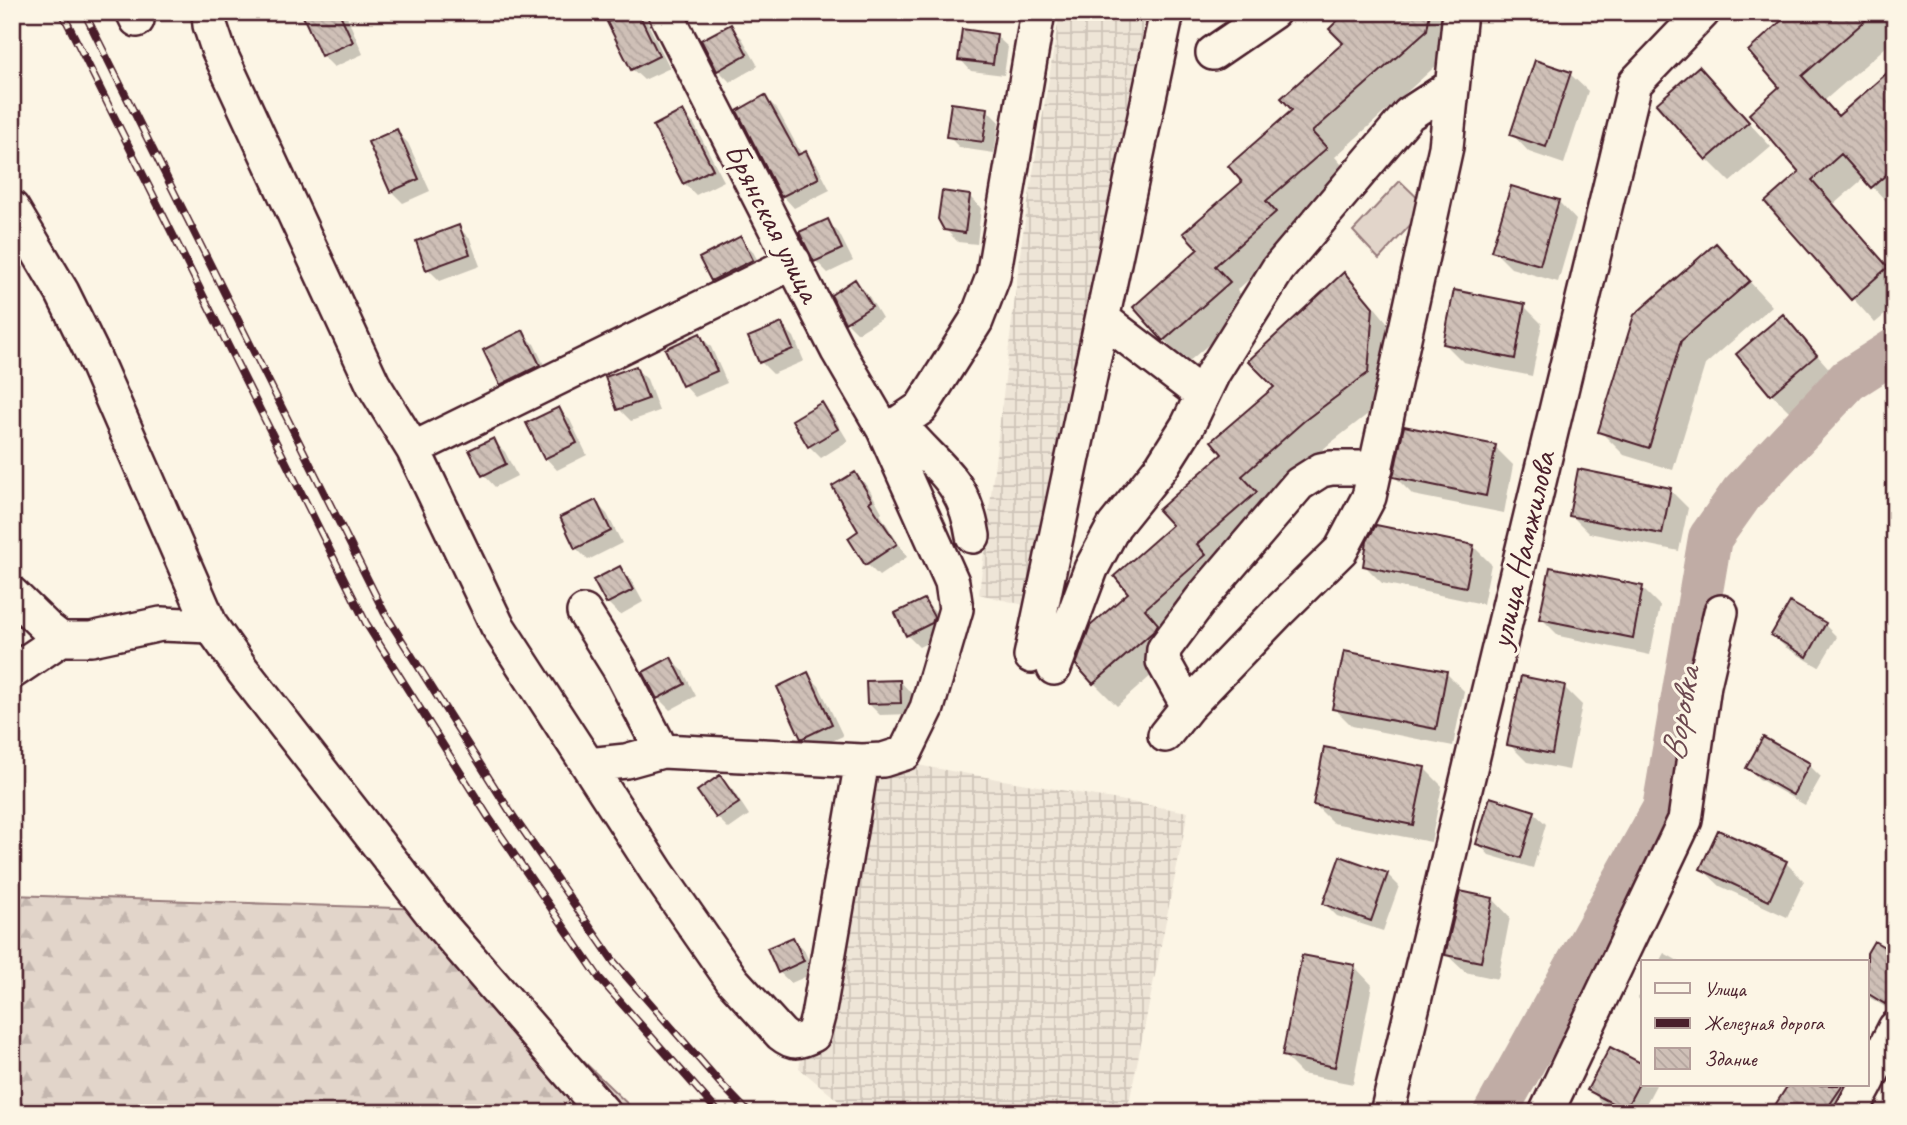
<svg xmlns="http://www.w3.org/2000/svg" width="1907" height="1125" viewBox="0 0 1907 1125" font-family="Caveat,sans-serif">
<defs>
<pattern id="industrial-grid" width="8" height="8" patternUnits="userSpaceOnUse" patternTransform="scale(1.75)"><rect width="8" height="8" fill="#eee5d7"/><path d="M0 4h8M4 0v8" fill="none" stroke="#cec4b9"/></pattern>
<pattern id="forest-firs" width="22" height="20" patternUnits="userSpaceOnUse" patternTransform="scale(1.75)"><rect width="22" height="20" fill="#e2d5ca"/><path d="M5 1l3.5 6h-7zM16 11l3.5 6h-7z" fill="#c3b6ae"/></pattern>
<pattern id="building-back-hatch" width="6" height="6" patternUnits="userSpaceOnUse" patternTransform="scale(1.75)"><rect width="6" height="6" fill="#cfc0b7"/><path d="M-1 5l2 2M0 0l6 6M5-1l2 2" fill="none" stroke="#b3a59e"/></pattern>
</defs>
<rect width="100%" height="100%" fill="#fcf5e5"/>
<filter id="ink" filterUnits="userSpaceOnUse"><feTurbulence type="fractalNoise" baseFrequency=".0143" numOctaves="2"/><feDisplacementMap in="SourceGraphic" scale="14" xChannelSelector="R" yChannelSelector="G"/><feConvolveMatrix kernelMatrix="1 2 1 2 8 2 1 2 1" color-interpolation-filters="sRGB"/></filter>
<g filter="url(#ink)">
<!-- industrial -->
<path fill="url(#industrial-grid)" d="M1060,12H1147L1028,606L979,594L1022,239Z
M865,756L1188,812L1127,1113H853L799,1068Z"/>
<!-- forest -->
<path fill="url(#forest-firs)" stroke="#967a7a" stroke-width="2" d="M12,895L426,909L637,1113H12Z"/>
<!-- garden -->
<path fill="#e2d5ca" stroke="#967a7a" stroke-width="2" d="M1400,181L1427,207L1379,259L1353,231Z"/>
<!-- shadow -->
<path fill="#0003" d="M303,12H345L363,54L334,67L322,55Z
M637,12L647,22L670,68L644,80L632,69Z
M1349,12H1457L1450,53L1335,157L1349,173L1289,226L1298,236L1237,290L1252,307L1187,363L1162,338L1200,250L1244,182L1346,44Z
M1794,12H1895V39L1825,100L1839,117L1895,68V210L1864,178L1834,204L1895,274V306L1875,323L1767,203L1802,173L1782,87Z
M730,26L742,38L758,66L730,82L718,70L703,41Z
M996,36L1008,47L1004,75L971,71L960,59Z
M1699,68L1771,147L1730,182L1707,159Z
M1570,74L1588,91L1564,164L1529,152L1512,134Z
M765,97L777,109L802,155L805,153L817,165L830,190L794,208L783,196Z
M987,110L999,122L994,153L960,148L948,136Z
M683,112L694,124L724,181L696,195L684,183L655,126Z
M396,131L408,143L430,191L403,203L391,191Z
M1512,188L1559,202L1576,220L1558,282L1511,268L1493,250Z
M970,197L981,208L977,244L958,242L945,229Z
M827,221L839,233L853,261L828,273L816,261Z
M458,227L470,239L480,266L440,281L428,269Z
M740,238L752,250L764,272L725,292L713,280Z
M1716,245L1772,306L1705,365L1673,470L1624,455L1600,431Z
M1344,274L1367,298L1396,333L1391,396L1328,445L1265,500L1181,649L1117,706L1094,683L1131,593L1174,525L1276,387Z
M855,282L867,293L882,318L858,333L847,322Z
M1524,306L1542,324L1532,376L1463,362L1445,344Z
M1783,317L1834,374L1789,411L1772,394Z
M782,325L794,337L804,361L773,374L761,362Z
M522,332L534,344L550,377L513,396L501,384Z
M699,335L711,347L727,383L695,397L684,385Z
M635,368L647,379L659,411L631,421L619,409Z
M821,404L833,416L848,441L821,458L809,446Z
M558,409L570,420L587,455L557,470L546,458Z
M493,440L505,452L517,476L495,487L484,475Z
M1495,447L1513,465L1504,513L1413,495L1395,477Z
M855,474L867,485L882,512L880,514L907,557L879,576L867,564L850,538L860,532Z
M1670,490L1688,508L1679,551L1589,533L1571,515Z
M595,502L607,514L622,543L588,560L576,548Z
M1473,546L1491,564L1483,604L1382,583L1364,565Z
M620,568L631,580L643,602L620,615L608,603L596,581Z
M1642,588L1660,606L1650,655L1559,636L1541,618Z
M924,601L936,613L944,630L943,635L919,647L907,635Z
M1791,605L1825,625L1837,637L1819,667L1785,647L1773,635Z
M671,659L683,671L696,696L670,710L658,698Z
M1446,673L1464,691L1453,746L1352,726L1334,708Z
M807,674L819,686L843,736L814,749L802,738Z
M900,681L911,693L912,714L880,715L868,703Z
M1564,687L1582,705L1569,770L1527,762L1509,744Z
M1764,739L1809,765L1821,777L1805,805L1759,779L1748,768Z
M1424,768L1442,786L1431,842L1333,823L1315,805Z
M720,778L732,789L749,815L729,829L717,817Z
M1534,813L1546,824L1533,868L1489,855L1478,843Z
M1786,863L1804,881L1787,917L1720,886L1702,869Z
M1387,874L1399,886L1383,931L1337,916L1325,904Z
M1493,899L1510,917L1498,979L1465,972L1447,955Z
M792,939L804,950L814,973L791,983L779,972Z
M1875,943L1895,955V1013L1867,996V962H1863Z
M1664,953L1680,962H1659Z
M1355,967L1372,985L1353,1084L1302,1074L1284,1056Z
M1643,990V1003L1638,998Z
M1643,1066V1085H1656L1641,1113H1622L1601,1102L1590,1090Z
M1790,1085H1837L1853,1099L1843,1113H1779L1775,1108Z"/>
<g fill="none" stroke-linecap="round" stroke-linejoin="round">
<!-- river -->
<path stroke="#c0aca5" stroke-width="44" d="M1495,1113L1664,809L1710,538L1742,493L1848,380L1895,350"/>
</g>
<!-- building -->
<path fill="url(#building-back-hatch)" stroke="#4a1f2b" stroke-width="2" d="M301,12H339L353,42L321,56Z
M628,12H638L659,56L631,70L607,22Z
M1346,12H1430L1427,30L1312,132L1327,148L1266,201L1276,212L1215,266L1230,282L1163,341L1133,307L1198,249L1183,233L1242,182L1228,166L1292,110L1281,98L1343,43L1329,29Z
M1791,12H1875L1802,76L1838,116L1895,66V167L1871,188L1841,154L1812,180L1888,267L1851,300L1765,202L1799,172L1749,114L1779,87L1748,51Z
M731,24L747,54L717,71L701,40Z
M962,29L997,34L993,64L958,60Z
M1535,60L1571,72L1546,147L1510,135Z
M1699,66L1749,122L1706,160L1656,104Z
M765,95L798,155L806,151L819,178L781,197L737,111Z
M951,103L988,108L983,142L946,137Z
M683,110L713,169L683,184L653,126Z
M397,129L419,179L390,192L368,142Z
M1511,186L1559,200L1540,265L1491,251Z
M942,191L970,195L965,233L944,230L938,219Z
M828,219L842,249L814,262L799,232Z
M459,225L470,254L426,270L416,241Z
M741,236L753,260L711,281L699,258Z
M1716,243L1750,281L1681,341L1649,448L1598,432L1634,315Z
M1344,272L1373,307L1368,373L1304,421L1242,476L1257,492L1197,544L1206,555L1145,609L1158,624L1154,631L1093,684L1076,665L1090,626L1128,593L1114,576L1172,525L1158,510L1222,454L1211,441L1274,387L1248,361Z
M855,279L872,306L845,323L831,295Z
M1454,290L1525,304L1515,359L1443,344Z
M1783,314L1817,355L1770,395L1736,354Z
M782,323L793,349L759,363L748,337Z
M523,330L540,365L500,385L483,350Z
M700,333L717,371L682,386L665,349Z
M636,366L648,399L617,410L605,377Z
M822,402L838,429L808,447L792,420Z
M559,407L577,443L544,459L526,423Z
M1404,426L1496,445L1486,496L1393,477Z
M494,438L506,464L482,476L469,450Z
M1578,469L1671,488L1662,534L1569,516Z
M855,472L872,500L869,502L897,544L865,565L848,538L858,531L832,486Z
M596,500L611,531L575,549L560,517Z
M1376,525L1474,545L1466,587L1363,566L1367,541Z
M620,566L633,590L606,604L593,580Z
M1550,567L1643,586L1633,638L1539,619Z
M924,599L934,617L932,623L906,636L895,613Z
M1790,602L1826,623L1807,657L1771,635Z
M1344,651L1447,671L1436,729L1332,709Z
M671,657L685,684L657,699L643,672Z
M808,672L832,724L801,739L777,687Z
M1521,676L1565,685L1552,754L1507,745Z
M900,680L901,703L867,704L866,681Z
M1763,737L1810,763L1793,795L1746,768Z
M1324,747L1425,767L1413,825L1313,805Z
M720,775L739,803L716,818L697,791Z
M1490,797L1535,811L1521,858L1476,844Z
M1718,830L1787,861L1769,901L1700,869Z
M1340,856L1388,873L1371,921L1323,904Z
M1460,891L1493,898L1481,962L1445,955Z
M793,937L804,961L778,973L767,948Z
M1874,941L1895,953V987L1885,1004L1867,993V953Z
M1302,955L1355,965L1335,1067L1282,1056Z
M1610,1047L1643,1064V1076L1625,1110L1587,1090Z
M1788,1085H1843L1824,1113H1770Z"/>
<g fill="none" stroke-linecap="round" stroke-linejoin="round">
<!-- minor casing -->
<g stroke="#4a1f2b" stroke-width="38">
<path id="minor" d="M133,12L137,20
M209,12L210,25L218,49L373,384L413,449L497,625L588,765L626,761L662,751L862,761L883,760L905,753L927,708L956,609L952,582L884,430L838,351L665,12
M1213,53L1273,12
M12,208L62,292L93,355L211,626L243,671L441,925L604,1113
M1103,319L1202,395
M899,423C934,468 963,474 973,536
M884,430L899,423L921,408L976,321L993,277L1038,12
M413,449L794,262
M12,594L48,629L61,639
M584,612L619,668L662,751
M1031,656L1167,12
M1054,668L1091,569L1114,526L1162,466L1188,425L1213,373L1278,269L1409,114L1452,86
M12,672L61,639H91L161,624L211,626
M1188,706L1163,661L1164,649L1202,598L1299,484L1321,470L1331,468H1376
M1165,735L1188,706L1278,612L1341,550L1369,497L1446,147L1460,12
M588,765L657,872L732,980L781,1034C793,1044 799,1042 813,1035L818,1016L862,761
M1867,1083L1895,1028
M1387,1113L1635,83L1703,12
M1546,1113L1685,820L1704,685L1721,612
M1851,1113L1866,1085"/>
</g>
<!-- minor -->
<use href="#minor" stroke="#fcf5e5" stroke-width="33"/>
<!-- rail casing -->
<g stroke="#4a1f2b" stroke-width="8">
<path id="rail" d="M62,12L366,623L489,818L600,979L719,1113
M84,12L384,612L509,810L614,962L721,1084L749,1113"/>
</g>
<!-- rail -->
<use href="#rail" stroke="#fcf5e5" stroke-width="5" stroke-dasharray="16" stroke-linecap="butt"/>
</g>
</g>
<g text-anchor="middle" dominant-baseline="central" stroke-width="6" stroke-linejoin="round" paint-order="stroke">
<!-- street labels -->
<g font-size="33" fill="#4a1f2b" stroke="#fcf5e5">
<text transform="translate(773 222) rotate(63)">Брянская улица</text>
<text transform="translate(1522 550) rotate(-77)">улица Намжилова</text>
</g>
<!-- water labels -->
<g font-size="35" font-style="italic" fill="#6d4950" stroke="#fcf5e5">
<text transform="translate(1680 714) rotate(-80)">Воровка</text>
</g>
</g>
<!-- margin -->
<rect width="1907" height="1125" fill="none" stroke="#fcf5e5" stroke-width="42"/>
<rect x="21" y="21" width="1865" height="1083" fill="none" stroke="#4a1f2b" stroke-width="2.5" filter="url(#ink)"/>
<!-- legend -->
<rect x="1641" y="960" width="228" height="126" fill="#fcf5e5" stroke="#b59f9b" stroke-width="2"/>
<rect x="1655" y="983" width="35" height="10" fill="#fcf5e5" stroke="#b59f9b" stroke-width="2"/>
<text x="1704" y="996" font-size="21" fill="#4a1f2b">Улица</text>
<rect x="1655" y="1018" width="35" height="10" fill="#4a1f2b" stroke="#b59f9b" stroke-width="2"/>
<text x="1704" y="1030" font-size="21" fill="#4a1f2b">Железная дорога</text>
<rect x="1655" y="1048" width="35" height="21" fill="url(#building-back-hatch)" stroke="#b59f9b" stroke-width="2"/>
<text x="1704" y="1066" font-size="21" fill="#4a1f2b">Здание</text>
</svg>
